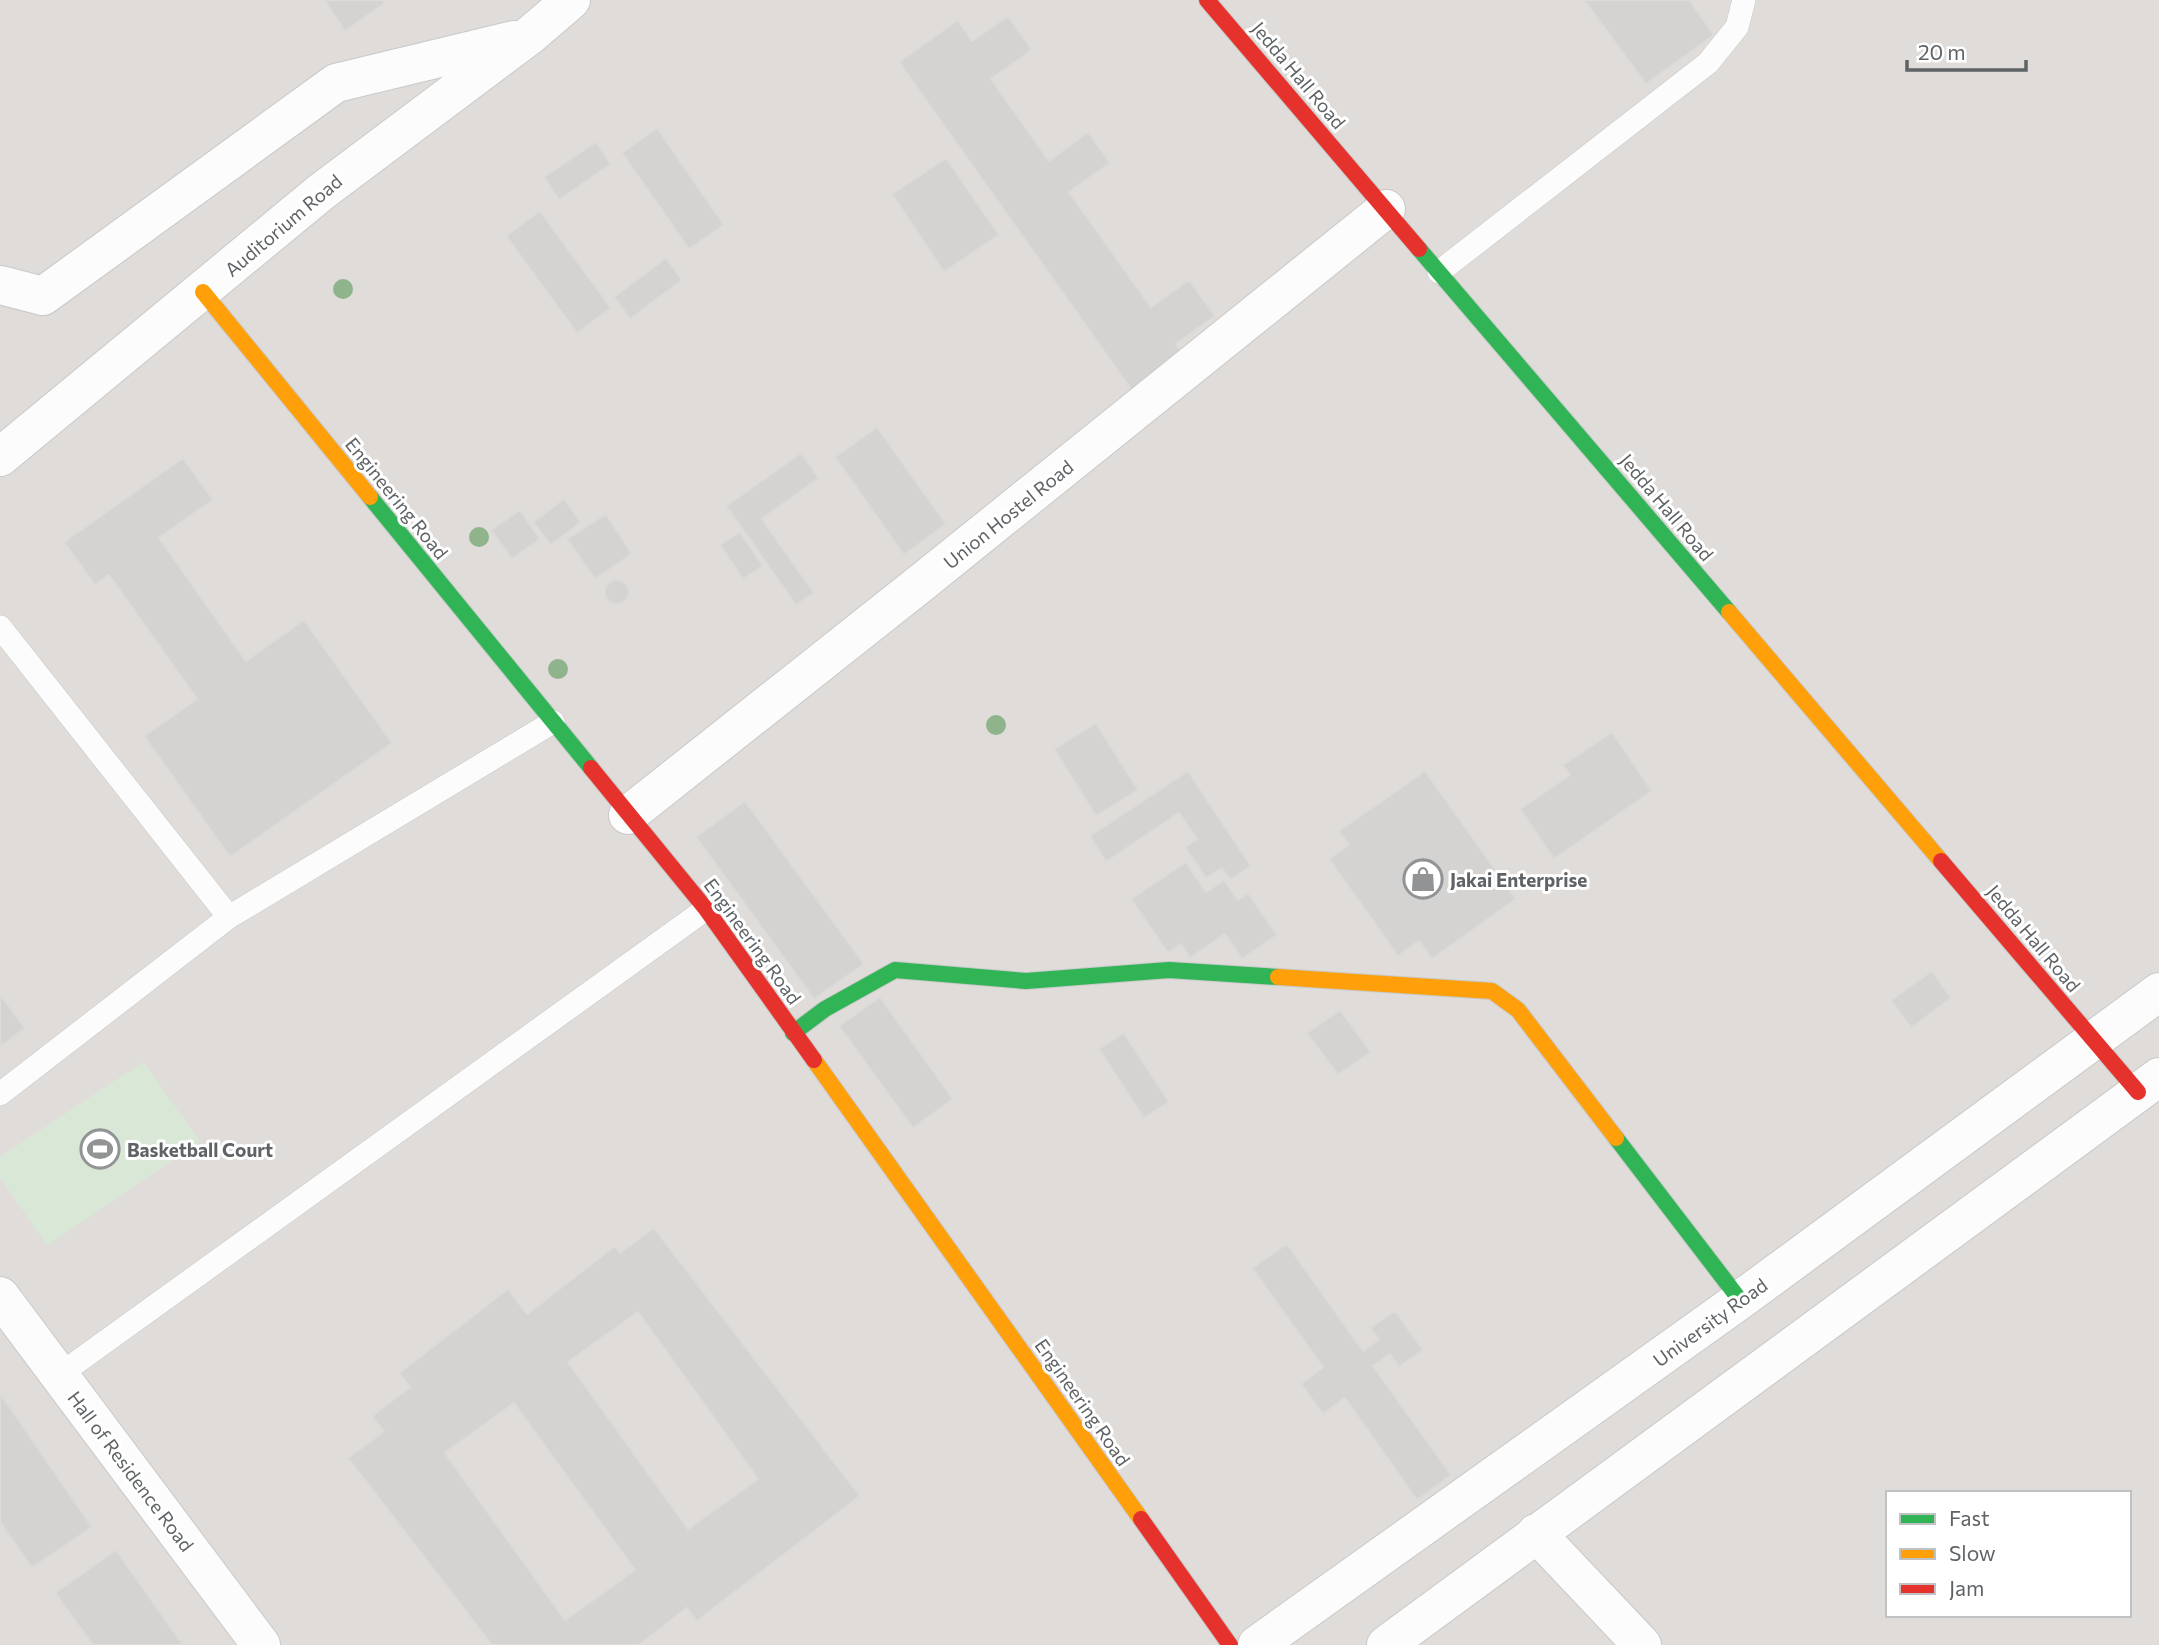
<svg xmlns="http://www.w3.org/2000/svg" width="2159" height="1645" viewBox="0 0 2159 1645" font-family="Commissioner,sans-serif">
<rect width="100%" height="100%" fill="#edece9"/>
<!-- education -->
<path fill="#dfdcd9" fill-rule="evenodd" d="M0,0H2159V1645H0ZM1888,1493H2129V1615H1888Z"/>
<!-- green -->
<path fill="#d9e8d6" d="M143,1062L200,1141L47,1246L0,1177V1157Z"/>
<!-- building -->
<path fill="#d4d3d2" stroke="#dcdbd8" stroke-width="2" fill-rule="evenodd" d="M324,0H383L385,3L345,31Z
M1584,0H1689L1714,35L1646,84Z
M1008,16L1032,50L991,79L1049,161L1088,132L1110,163L1069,192L1151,307L1189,280L1215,316L1176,344L1187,360L1136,396L899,62L958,20L972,41Z
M657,128L724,225L689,249L622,153Z
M596,142L611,164L559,200L544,177Z
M946,158L999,235L944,272L892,194Z
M540,211L611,308L577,333L506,236Z
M666,258L682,280L630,319L614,297Z
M877,427L946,524L904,555L835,457Z
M801,453L819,478L762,519L814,593L796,605L726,506Z
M183,458L213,500L159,538L246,661L304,620L392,743L230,857L144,736L197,699L109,575L95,585L64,542Z
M564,499L581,522L551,545L533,522Z
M520,510L540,539L512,559L491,530Z
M606,514L632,554L595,579L567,539Z
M740,532L763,566L743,579L720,545Z
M605 592a12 12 0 1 1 24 0a12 12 0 1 1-24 0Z
M1096,723L1138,790L1096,816L1054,749Z
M1612,732L1652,791L1554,859L1520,809L1570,775L1563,765Z
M1188,771L1251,866L1230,880L1222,868L1206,878L1185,847L1197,839L1179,813L1106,862L1090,836Z
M1425,771L1516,899L1432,959L1419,941L1398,956L1329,859L1349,845L1339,831Z
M745,801L864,964L814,999L696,837Z
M1186,862L1206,892L1224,880L1238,900L1248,893L1277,935L1242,959L1225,934L1190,958L1181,944L1168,953L1131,899Z
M1932,971L1951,998L1911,1028L1891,1000Z
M0,994L25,1028L0,1047Z
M880,997L953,1099L913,1128L839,1026Z
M1340,1010L1371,1052L1338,1075L1307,1033Z
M1124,1033L1169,1102L1144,1118L1099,1049Z
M654,1228L860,1496L697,1621L687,1608L639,1645H492L348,1458L384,1431L372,1416L410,1387L399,1373L508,1289L527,1314L615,1246L620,1253ZM638,1312L758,1479L688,1529L568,1362ZM514,1403L635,1570L565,1620L445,1453Z
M1287,1244L1363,1351L1379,1339L1370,1328L1395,1311L1423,1350L1399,1367L1390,1354L1373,1366L1451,1475L1417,1500L1345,1398L1323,1414L1301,1384L1323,1367L1252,1268Z
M0,1393L92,1527L32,1568L0,1522Z
M116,1550L183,1645H93L55,1593Z"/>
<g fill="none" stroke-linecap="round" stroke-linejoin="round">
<!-- lane casing -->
<g stroke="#c8c9c8" stroke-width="24">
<path id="lane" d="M1439,272L1708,63L1737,27L1744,0
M0,627L229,917
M0,1094L229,917L553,722
M59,1375L706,909"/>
</g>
<!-- street casing -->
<g stroke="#c8c9c8" stroke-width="40">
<path id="street" d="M0,285L43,296L336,83L514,40
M0,457L321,192L529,36L571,0
M628,815L921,583L1386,209
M0,1296L261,1645
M1536,1533L1642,1645
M1257,1645L1740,1300L2159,992
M1386,1645L2159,1077"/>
</g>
<!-- fast casing -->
<g stroke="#c7c9c8" stroke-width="18">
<path id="fast" d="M1419,249L1729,612
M370,497L591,768
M793,1033L825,1009L895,970L1026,981L1169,970L1278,977
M1616,1138L1740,1300"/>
</g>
<!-- slow casing -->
<g stroke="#c7c9c8" stroke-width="18">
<path id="slow" d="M203,292L370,497
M1729,612L1941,861
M1278,977L1492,991L1518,1010L1616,1138
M814,1060L1141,1519"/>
</g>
<!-- jam casing -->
<g stroke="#c7c9c8" stroke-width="18">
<path id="jam" d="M1207,0L1419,249
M591,768L706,909L814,1060
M1941,861L2138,1092
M1141,1519L1230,1645"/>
</g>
<!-- lane -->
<use href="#lane" stroke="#fcfcfc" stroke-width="23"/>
<!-- street -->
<use href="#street" stroke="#fcfcfc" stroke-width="38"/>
<!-- fast -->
<use href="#fast" stroke="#30b455" stroke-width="16"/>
<!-- slow -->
<use href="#slow" stroke="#ff9f0a" stroke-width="16"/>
<!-- jam -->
<use href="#jam" stroke="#e5322d" stroke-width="16"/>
</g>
<!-- trees -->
<g fill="#8fb38b">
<circle cx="343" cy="289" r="10"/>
<circle cx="479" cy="537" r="10"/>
<circle cx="558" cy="669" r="10"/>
<circle cx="996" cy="725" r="10"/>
</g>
<!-- icons -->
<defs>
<g id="shop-ring" transform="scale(2.0125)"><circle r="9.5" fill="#fff" stroke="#919394" stroke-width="1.5"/><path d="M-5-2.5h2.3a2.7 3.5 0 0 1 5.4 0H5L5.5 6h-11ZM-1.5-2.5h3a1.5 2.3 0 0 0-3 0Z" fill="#919394"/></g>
<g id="stadium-ring" transform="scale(2.0125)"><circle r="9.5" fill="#fff" stroke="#919394" stroke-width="1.5"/><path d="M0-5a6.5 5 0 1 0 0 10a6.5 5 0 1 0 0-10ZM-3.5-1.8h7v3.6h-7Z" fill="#919394"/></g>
</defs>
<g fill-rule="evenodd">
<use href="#shop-ring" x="1423" y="879"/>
<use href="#stadium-ring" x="100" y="1149"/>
</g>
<g text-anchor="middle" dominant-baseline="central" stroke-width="6" stroke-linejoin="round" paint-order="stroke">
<!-- street labels -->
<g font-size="19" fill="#5f6366" stroke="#fff">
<text transform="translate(1299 75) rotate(50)">Jedda Hall Road</text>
<text transform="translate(283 225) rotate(-40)">Auditorium Road</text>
<text transform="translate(397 498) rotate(51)">Engineering Road</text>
<text transform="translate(1667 507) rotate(50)">Jedda Hall Road</text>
<text transform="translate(1008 514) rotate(-39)">Union Hostel Road</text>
<text transform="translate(2034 938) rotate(50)">Jedda Hall Road</text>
<text transform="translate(753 941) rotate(54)">Engineering Road</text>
<text transform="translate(1710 1322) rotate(-36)">University Road</text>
<text transform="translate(1083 1402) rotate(55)">Engineering Road</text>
<text transform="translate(131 1471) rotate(53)">Hall of Residence Road</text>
</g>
<!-- poi labels -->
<g font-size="19" font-weight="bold" fill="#5f6366" stroke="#fff" text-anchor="start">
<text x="1450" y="879">Jakai Enterprise</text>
<text x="127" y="1149">Basketball Court</text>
</g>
</g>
<!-- legend -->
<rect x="1886" y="1491" width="245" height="126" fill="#ffffff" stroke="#bfc1c2" stroke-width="2"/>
<rect x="1900" y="1514" width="35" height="10" fill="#30b455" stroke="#bfc1c2" stroke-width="2"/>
<text x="1949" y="1526" font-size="21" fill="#5f6366">Fast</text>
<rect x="1900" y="1549" width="35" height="10" fill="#ff9f0a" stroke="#bfc1c2" stroke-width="2"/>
<text x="1949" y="1561" font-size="21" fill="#5f6366">Slow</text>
<rect x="1900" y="1584" width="35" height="10" fill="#e5322d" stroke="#bfc1c2" stroke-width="2"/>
<text x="1949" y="1596" font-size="21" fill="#5f6366">Jam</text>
<!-- scale -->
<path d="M1907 60v10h119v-10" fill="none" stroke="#5f6366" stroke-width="3.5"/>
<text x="1918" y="60" font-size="21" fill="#5f6366" stroke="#ffffff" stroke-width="5" paint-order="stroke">20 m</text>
</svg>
